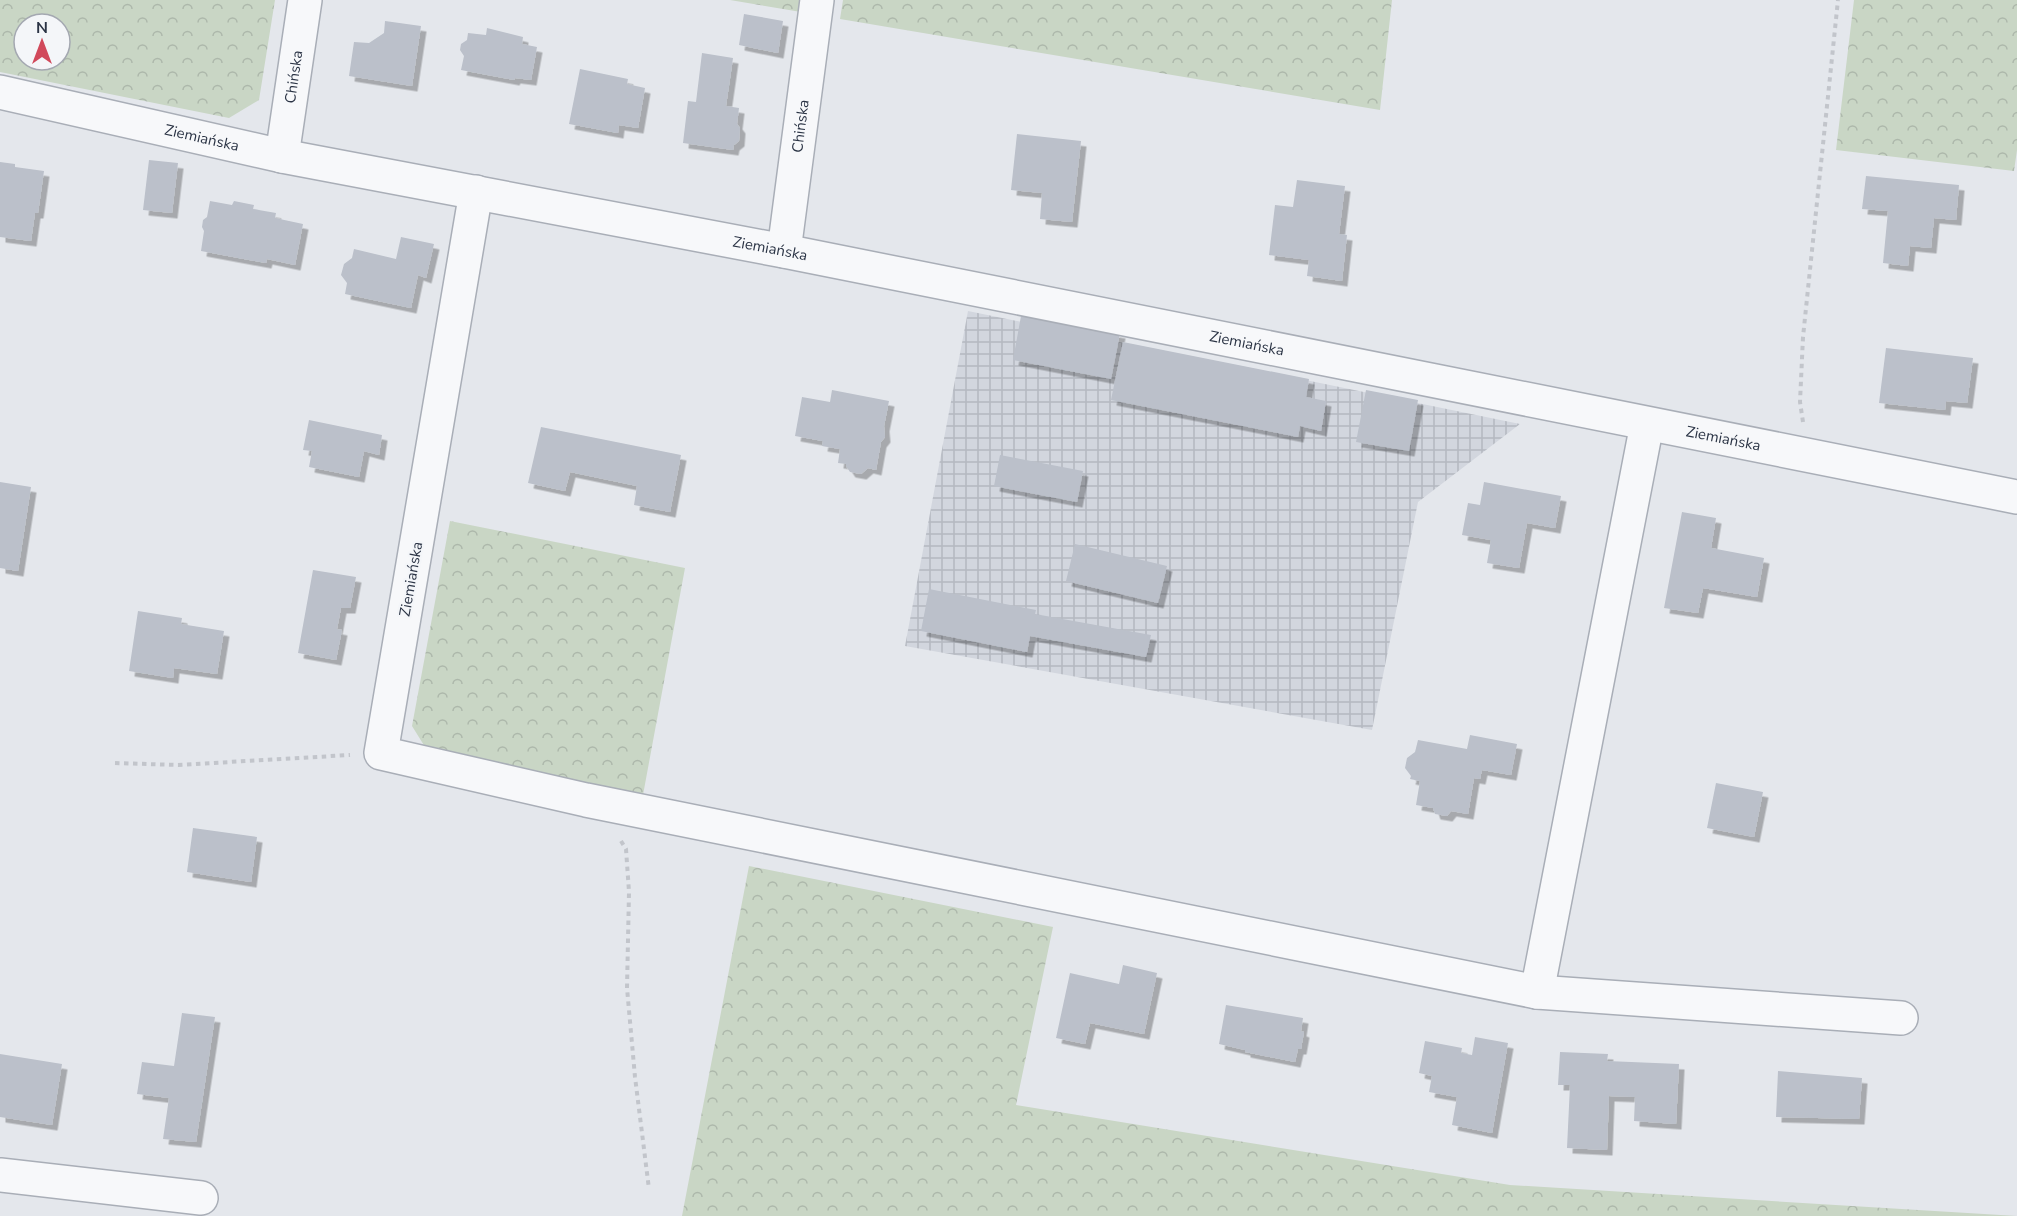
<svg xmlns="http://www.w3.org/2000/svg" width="2017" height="1216" viewBox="0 0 2017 1216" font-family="'Nunito Sans',sans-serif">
<defs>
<pattern id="industrial-grid" width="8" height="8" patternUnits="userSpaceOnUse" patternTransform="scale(1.5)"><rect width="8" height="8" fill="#d2d6de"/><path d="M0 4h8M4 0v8" fill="none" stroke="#b4b8c0"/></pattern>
<pattern id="forest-crowns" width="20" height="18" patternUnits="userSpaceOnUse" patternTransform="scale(1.5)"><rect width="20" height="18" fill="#c9d6c5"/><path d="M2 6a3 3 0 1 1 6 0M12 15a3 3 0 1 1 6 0" fill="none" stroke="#adb8ab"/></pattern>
<filter id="shadow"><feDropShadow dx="5.5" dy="5.5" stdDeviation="0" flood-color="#0004"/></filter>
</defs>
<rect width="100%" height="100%" fill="#e4e7ec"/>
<!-- industrial -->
<path fill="url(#industrial-grid)" d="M968,311L1520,424L1418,502L1372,730L905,646Z"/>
<!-- forest -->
<path fill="url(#forest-crowns)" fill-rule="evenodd" d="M0,0H275L259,100L229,118L0,72ZM24,24H60V60H24Z
M730,0H802L801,12Z
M843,0H1392L1380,110L840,19Z
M1854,0H2017V150L2014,171L1836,150Z
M450,521L685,568L643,795L430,755L412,726Z
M749,866L1053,927L1016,1105L1510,1185L2017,1216H682Z"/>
<!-- building -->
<path fill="#bbc0ca" filter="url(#shadow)" d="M744,14L783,21L778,53L739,45Z
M385,21L421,26L412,86L349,76L354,42L369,43L384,33Z
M487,28L523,37L522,44L537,47L531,80L515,78L514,80L461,70L464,56L460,50L461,44L467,40L468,33L486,35Z
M702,53L733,58L726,106L739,108L737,124L740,128L739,141L734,145L733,150L683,143L688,101L696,102Z
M580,69L628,79L627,84L645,88L638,128L619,125L618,133L569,124Z
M1017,134L1081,141L1072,222L1040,219L1042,193L1011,190Z
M149,160L178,163L172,213L143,210Z
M0,162L15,164V167L44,171L38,213H35L31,241L0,237Z
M1866,176L1959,185L1956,220L1934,218L1931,248L1910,246L1908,266L1883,263L1888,211L1862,209Z
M1297,180L1345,186L1339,234L1347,235L1342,281L1307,276L1309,260L1269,255L1275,205L1293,207Z
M210,201L232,205L234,201L254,205L253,209L276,213L275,218L303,224L295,265L267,259L266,263L201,251L204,231L202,227L203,220L207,217Z
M401,237L434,244L426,278L418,275L411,308L345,294L347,283L341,275L344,264L352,258L354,249L396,259Z
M1021,316L1120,333L1111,379L1013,360Z
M1123,342L1309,379L1306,397L1326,401L1321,431L1300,426L1298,437L1111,400Z
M1886,348L1973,358L1967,403L1946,401L1945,410L1879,403Z
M832,390L889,401L884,426L885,437L881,442L876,470L868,468L861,474L850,472L846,466V464L838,463L840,449L822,446L823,441L795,436L802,397L830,402Z
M1366,390L1418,400L1409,451L1356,442Z
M309,420L382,435L379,455L364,451L359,477L309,467L312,451L303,450Z
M541,427L681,455L670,512L634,505L637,486L570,472L565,491L528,483Z
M1000,455L1083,471L1077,502L994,486Z
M0,482L31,487L18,571L0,568Z
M1484,482L1561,496L1555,528L1527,523L1519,568L1487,563L1491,540L1462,535L1468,503L1480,505Z
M1682,512L1716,518L1711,548L1764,558L1757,597L1703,588L1698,613L1664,608Z
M1075,544L1167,566L1158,603L1066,581Z
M313,570L356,577L350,608H341L337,629L342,630L336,660L298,653Z
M929,589L1036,610L1035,614L1151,635L1146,657L1030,636L1027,652L921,631Z
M138,611L182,618L181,624L224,631L217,674L174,668L173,678L129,671Z
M1470,735L1517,744L1511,775L1482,770L1480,779L1474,778L1468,814L1451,811L1447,816L1435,814L1433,808L1416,805L1420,781L1410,779L1411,776L1405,768L1407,758L1415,752L1418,740L1467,749Z
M1716,783L1763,792L1754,837L1707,828Z
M193,828L257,837L251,882L187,872Z
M1123,965L1157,973L1144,1034L1090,1023L1085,1044L1056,1038L1070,973L1119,984Z
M1226,1005L1303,1018L1301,1031L1304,1032L1301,1049H1298L1295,1062L1245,1052V1050L1219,1044Z
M182,1013L215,1017L196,1142L163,1139L169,1098L137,1094L142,1062L174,1066Z
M1475,1037L1508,1043L1492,1133L1452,1125L1457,1097L1429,1092L1432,1076L1419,1073L1425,1041L1462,1048L1461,1053L1472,1055Z
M1560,1052L1608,1054L1607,1061L1679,1064L1676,1124L1634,1121L1635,1097L1609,1096L1607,1150L1567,1148L1570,1085H1558Z
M0,1054L62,1064L52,1125L0,1117Z
M1778,1071L1862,1078L1859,1119L1776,1117Z"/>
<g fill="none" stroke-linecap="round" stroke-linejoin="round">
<!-- minor casing -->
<g stroke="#a9aeb7" stroke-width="36">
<g id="minor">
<path id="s1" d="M0,92L282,156L784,251L2017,497"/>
<path id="s2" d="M282,156L305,0"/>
<path d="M476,192L381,753L586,800L1537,992L1901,1018"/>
<path id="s3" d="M784,251L817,0"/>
<path d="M1537,992L1647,424"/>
<path d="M0,1175L201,1198"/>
</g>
</g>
<!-- path -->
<path stroke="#c2c5cb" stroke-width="4" stroke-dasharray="4.5 4.5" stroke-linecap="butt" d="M1803,422L1800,402L1803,337L1838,0
M115,763L178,765L350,755
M621,841L626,849L629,892L627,988L635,1077L649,1189"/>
<!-- minor -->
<use href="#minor" stroke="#f7f8fa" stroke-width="33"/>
</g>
<g text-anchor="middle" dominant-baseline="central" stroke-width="4.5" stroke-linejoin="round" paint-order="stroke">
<!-- street labels -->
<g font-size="15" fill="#2b3445" stroke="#f4f6f9">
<text stroke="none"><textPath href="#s2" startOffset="80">Chińska</textPath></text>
<text stroke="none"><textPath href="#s3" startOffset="126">Chińska</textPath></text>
<text stroke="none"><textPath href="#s1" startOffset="207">Ziemiańska</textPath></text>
<text stroke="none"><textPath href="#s1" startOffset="786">Ziemiańska</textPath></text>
<text stroke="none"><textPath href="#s1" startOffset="1272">Ziemiańska</textPath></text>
<text stroke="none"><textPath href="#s1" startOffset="1758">Ziemiańska</textPath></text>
<text transform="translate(411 579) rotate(-80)">Ziemiańska</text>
</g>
</g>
<!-- north arrow -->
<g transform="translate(42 42)"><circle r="28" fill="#f4f6f9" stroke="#a4a8b1" stroke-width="1.5"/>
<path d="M0-4.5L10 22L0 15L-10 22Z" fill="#d1495b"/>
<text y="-9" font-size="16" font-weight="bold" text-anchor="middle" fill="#2b3445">N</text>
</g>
</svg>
